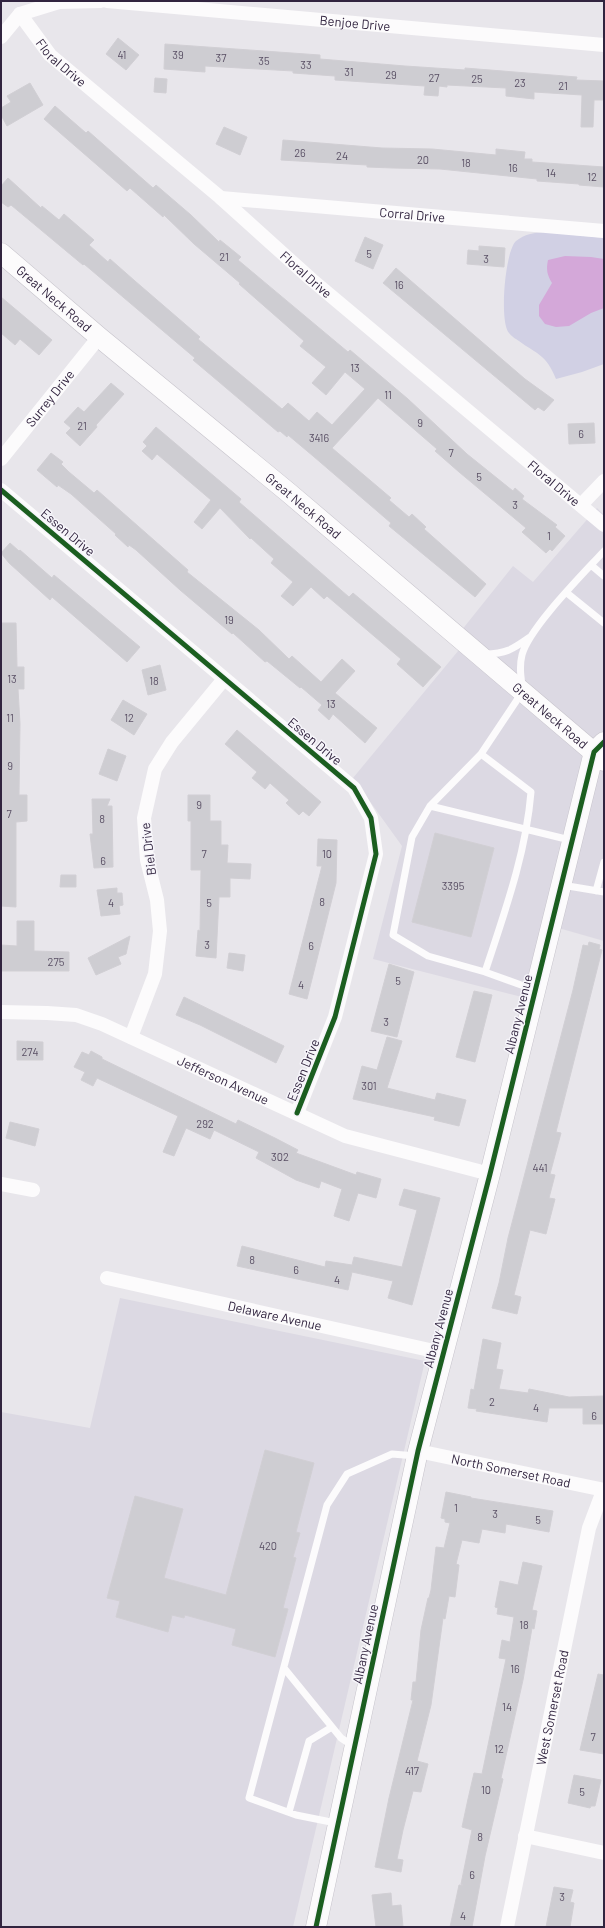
<svg xmlns="http://www.w3.org/2000/svg" width="605" height="1928" viewBox="0 0 605 1928" font-family="Barlow,sans-serif">
<rect width="100%" height="100%" fill="#e8e6eb"/>
<!-- built -->
<path fill="#dcd9e3" d="M597,508L604,515V941L548,925L530,999L373,959L402,846L353,778L468,639L461,631L513,566L533,582Z
M120,1298L425,1361L293,1927H1V1412L90,1428Z"/>
<!-- green -->
<path fill="#d1d0e4" d="M544,232L604,238V364L582,372L556,379C546,354 538,355 519,341C516,339 511,336 509,333C499,322 505,251 516,241C525,234 533,233 544,232Z"/>
<!-- water -->
<path fill="#d4a8d9" d="M565,256L591,257L604,259V308L591,313L569,326L556,327L545,324L539,316V305L552,283C547,275 546,269 548,260Z"/>
<!-- building -->
<path fill="#cecdd2" stroke="#d1cfd4" d="M118,38L139,55L126,70L106,54Z
M165,44L320,55V59L405,66L465,70V68L577,77L576,80L604,81V100H594L593,127H581L582,95L534,92V99L506,96V88L447,85V87L439,86L438,96L424,95L425,86L335,80V76L293,73V71L205,66V72L164,69Z
M155,78L167,79L166,93L154,92Z
M30,83L43,105L7,126L1,115V108L11,102L7,96Z
M55,106L86,133L88,131L153,188L156,185L191,215L219,242L220,240L241,257L238,260L348,352L350,350L408,399L467,454L513,491L515,488L524,496L522,499L557,525L555,527L565,536L552,551L550,549L546,553L522,532L526,528L459,472L435,451L437,449L378,398L332,448L391,498L389,500L409,517L412,514L426,527L424,529L486,584L475,597L389,526L391,523L313,456L288,435L287,437L280,431L278,432L212,376L193,360L195,358L84,264L83,265L11,205L8,207L1,202V186L8,178L41,208L42,206L59,220L64,214L94,240L89,245L108,262L110,259L135,281L200,337L198,339L282,409L288,403L309,421L317,412L332,425L365,389L345,372L326,395L312,383L326,367L300,346L304,341L239,284L240,283L194,244L164,215L163,217L130,188L127,191L44,119Z
M224,127L247,137L240,155L216,144Z
M283,140L382,148L432,149L496,155V149L525,152L524,159H532V162L604,167V187L579,185V184L537,181V179L440,169L393,168L367,167V165L281,160Z
M365,237L383,245L373,269L355,261Z
M479,246L505,248L504,267L467,264L468,250L479,251Z
M396,268L525,379L554,400L544,411L538,407L535,410L383,283Z
M1,297L52,340L39,355L20,339L15,345L1,333Z
M111,383L124,394L96,425L97,427L80,446L66,433L71,428L64,422L78,407L84,412Z
M594,423L595,443L569,444L568,424Z
M156,427L241,499L239,502L349,597L353,593L441,667L423,687L397,664L401,659L327,596L324,599L311,587L293,606L281,596L293,582L271,563L274,559L251,538L250,539L220,508L202,529L194,522L211,500L157,454L152,460L142,451L147,446L143,442Z
M51,453L63,462L61,464L69,472L94,493L97,490L188,570L187,572L259,630L289,659L292,656L321,682L342,659L355,671L335,693L377,728L365,743L333,714L329,720L318,710L322,705L301,687L300,688L267,661L265,662L233,633L232,634L180,590L136,550L129,545L128,547L115,535L116,534L71,494L58,485L57,487L37,470Z
M10,543L19,551L20,550L52,578L54,575L140,647L127,662L52,597L50,600L9,563L1,553Z
M1,623H16L17,667H24V689H18L20,724L19,795H27V821L16,822V907L1,906Z
M160,665L166,690L148,695L142,670Z
M123,700L147,714L134,735L111,720Z
M237,730L321,802L309,816L303,811L299,815L286,803L289,800L270,783L265,789L252,778L257,772L225,744Z
M108,749L126,756L117,781L99,774Z
M188,795H210V821H221V845H228L227,863L251,864L250,879L230,878V897H219L216,958L196,956L198,930L200,931L201,870H191V821H188Z
M92,799H110L107,806H112L113,867L94,868L90,834H93Z
M435,833L494,848L471,937L412,922Z
M318,839L337,840L336,883L307,999L289,994L322,866H317Z
M61,875H76V887H60Z
M117,888V893H122L123,905L119,906L120,914L101,916L97,890Z
M17,921H34V951L69,952V971H1V945L17,946Z
M130,936L126,954L118,957L121,964L96,975L88,958Z
M589,942L600,945L599,949L602,950L556,1132L561,1133L550,1174L555,1175L549,1198L555,1199L546,1234L530,1230L514,1295L521,1297L517,1314L492,1308L499,1283L508,1238L573,990L583,945L588,946Z
M229,953L245,955L243,971L227,968Z
M389,964L414,972L397,1037L371,1031Z
M474,991L492,995L475,1062L456,1057Z
M184,997L284,1046L276,1063L200,1025L176,1015Z
M387,1037L402,1041L387,1088L435,1100L437,1093L466,1100L459,1126L434,1120L435,1117L353,1099L362,1066L377,1070Z
M17,1041L43,1042V1060H17Z
M91,1051L102,1057V1059L236,1124L238,1120L275,1138L298,1150L296,1153L356,1175L357,1172L381,1179L376,1198L358,1193L349,1221L334,1216L342,1189L321,1181L319,1188L296,1180L256,1158L259,1152L214,1130L210,1139L186,1128L174,1156L163,1152L178,1116L97,1078L93,1086L81,1080L85,1072L74,1067L82,1052L89,1055Z
M10,1122L39,1129L35,1146L6,1138Z
M404,1189L440,1198L412,1305L388,1298L393,1281L352,1272L348,1290L237,1266L242,1246L325,1267L326,1261L352,1265L354,1257L402,1267L417,1210L399,1205Z
M483,1339L501,1343L496,1369L503,1370L499,1389L528,1393L529,1389L569,1397L604,1396V1424H583V1408H549L547,1422L476,1411L477,1409L468,1408L471,1389L474,1390Z
M265,1450L314,1463L296,1532L300,1533L293,1557L296,1558L283,1608L288,1609L275,1657L232,1645L236,1629L185,1615L184,1618L172,1615L168,1632L116,1617L120,1601L107,1598L135,1496L183,1509L164,1578L226,1595Z
M446,1492L471,1497V1498L553,1511L549,1532L506,1524L505,1533L482,1529L479,1543L462,1540L456,1564L459,1565L455,1597L449,1596L445,1619L443,1618L431,1705L417,1761L428,1764L421,1792L413,1791L403,1830L397,1859L403,1860L401,1872L375,1867L389,1798L413,1700H411L413,1682H416L421,1630L428,1598H429L431,1590L436,1547L444,1548L450,1523L445,1522V1519L441,1518Z
M523,1562L542,1566L532,1610L537,1611L534,1629L532,1628L523,1680L501,1778L503,1779L485,1856L472,1927H450L459,1885H463L461,1884L472,1830L462,1827L468,1799L474,1773L482,1774L506,1659L499,1658L502,1640L510,1642L514,1617L497,1614L498,1608L495,1607L500,1581L518,1585Z
M598,1674L604,1675V1754L580,1750Z
M574,1775L601,1780L595,1806H591L590,1808L568,1803Z
M554,1887L573,1890L570,1902L574,1903L570,1927H546Z
M391,1893L392,1906L401,1905L403,1927H376L372,1895Z"/>
<g fill="none" stroke-linecap="round" stroke-linejoin="round">
<!-- secondary casing -->
<g stroke="#c6c3cb" stroke-width="21">
<g id="secondary">
<path id="s9" d="M1,253L99,337L289,493L604,761"/>
<path d="M316,1927L418,1451L490,1174L594,752L604,742"/>
</g>
</g>
<!-- lane -->
<path stroke="#fcfbfc" stroke-width="7" d="M591,565L604,576
M567,593L604,623
M485,654C506,654 513,649 530,637
M481,754L531,792C526,854 504,914 485,972L535,990
M430,806L570,840
M562,885L604,892
M596,891L604,862
M485,972L428,956L393,935L412,837L430,806L481,754L523,691C521,679 519,667 522,655C529,628 583,574 604,551
M284,1668L341,1738L353,1746
M289,1812L309,1741L332,1727
M336,1823L296,1815L249,1798L327,1505L347,1474L392,1454L416,1456"/>
<!-- street -->
<g stroke="#fcfbfc" stroke-width="14">
<path id="s1" d="M107,1L604,45"/>
<path id="s2" d="M20,14L50,55L221,198L312,280L604,525"/>
<path d="M1,37L20,14L59,2L101,1"/>
<path id="s3" d="M221,198L604,231"/>
<path id="s4" d="M1,459L99,337"/>
<path d="M1,490L354,788L371,818L376,854L335,1017L297,1113"/>
<path d="M581,505L604,481"/>
<path id="s5" d="M1,1012L47,1013L76,1015L102,1024L345,1136L490,1174"/>
<path d="M131,1037L155,974L160,931L157,900L147,860L144,818L155,769L172,742L224,679"/>
<path d="M1,1184L33,1190"/>
<path id="s6" d="M107,1278L443,1353"/>
<path id="s7" d="M418,1451L604,1490"/>
<path d="M525,1836L604,1853"/>
<path id="s8" d="M507,1927L589,1528L603,1491"/>
</g>
<!-- secondary -->
<use href="#secondary" stroke="#fcfbfc" stroke-width="20"/>
<!-- cycleway casing -->
<g stroke="#f6f5fa" stroke-width="8">
<path id="cycleway" d="M1,490L354,788L371,818L376,854L335,1017L297,1113
M316,1927L418,1451L490,1174L594,752L604,742"/>
</g>
<!-- cycleway -->
<use href="#cycleway" stroke="#1b5e20" stroke-width="5"/>
</g>
<g text-anchor="middle" dominant-baseline="central" stroke-width="3" stroke-linejoin="round" paint-order="stroke">
<!-- number labels -->
<g font-size="11" fill="#5a5065">
<text x="122" y="54">41</text>
<text x="178" y="54">39</text>
<text x="221" y="57">37</text>
<text x="264" y="60">35</text>
<text x="306" y="64">33</text>
<text x="349" y="71">31</text>
<text x="391" y="74">29</text>
<text x="434" y="77">27</text>
<text x="477" y="78">25</text>
<text x="520" y="82">23</text>
<text x="563" y="85">21</text>
<text x="300" y="152">26</text>
<text x="342" y="155">24</text>
<text x="423" y="159">20</text>
<text x="466" y="162">18</text>
<text x="513" y="167">16</text>
<text x="551" y="172">14</text>
<text x="592" y="176">12</text>
<text x="369" y="253">5</text>
<text x="224" y="256">21</text>
<text x="486" y="258">3</text>
<text x="399" y="284">16</text>
<text x="355" y="367">13</text>
<text x="388" y="394">11</text>
<text x="420" y="422">9</text>
<text x="82" y="425">21</text>
<text x="581" y="433">6</text>
<text x="319" y="437">3416</text>
<text x="451" y="452">7</text>
<text x="479" y="476">5</text>
<text x="515" y="504">3</text>
<text x="549" y="535">1</text>
<text x="229" y="619">19</text>
<text x="12" y="678">13</text>
<text x="154" y="680">18</text>
<text x="331" y="703">13</text>
<text x="10" y="717">11</text>
<text x="129" y="717">12</text>
<text x="10" y="765">9</text>
<text x="199" y="804">9</text>
<text x="9" y="813">7</text>
<text x="102" y="818">8</text>
<text x="204" y="853">7</text>
<text x="327" y="853">10</text>
<text x="103" y="860">6</text>
<text x="453" y="885">3395</text>
<text x="322" y="901">8</text>
<text x="111" y="902">4</text>
<text x="209" y="902">5</text>
<text x="207" y="944">3</text>
<text x="311" y="945">6</text>
<text x="56" y="961">275</text>
<text x="398" y="980">5</text>
<text x="301" y="984">4</text>
<text x="386" y="1021">3</text>
<text x="30" y="1051">274</text>
<text x="369" y="1085">301</text>
<text x="205" y="1123">292</text>
<text x="280" y="1156">302</text>
<text x="540" y="1167">441</text>
<text x="252" y="1259">8</text>
<text x="296" y="1269">6</text>
<text x="337" y="1279">4</text>
<text x="492" y="1401">2</text>
<text x="536" y="1407">4</text>
<text x="594" y="1415">6</text>
<text x="456" y="1507">1</text>
<text x="495" y="1513">3</text>
<text x="538" y="1519">5</text>
<text x="268" y="1545">420</text>
<text x="524" y="1624">18</text>
<text x="515" y="1668">16</text>
<text x="507" y="1706">14</text>
<text x="593" y="1736">7</text>
<text x="499" y="1748">12</text>
<text x="412" y="1770">417</text>
<text x="486" y="1789">10</text>
<text x="582" y="1791">5</text>
<text x="480" y="1836">8</text>
<text x="472" y="1874">6</text>
<text x="562" y="1896">3</text>
<text x="463" y="1915">4</text>
</g>
<!-- street labels -->
<g font-size="13" fill="#31243f" stroke="#f6f5fa">
<text stroke="none"><textPath href="#s1" startOffset="249">Benjoe Drive</textPath></text>
<text stroke="none"><textPath href="#s2" startOffset="64">Floral Drive</textPath></text>
<text stroke="none"><textPath href="#s3" startOffset="192">Corral Drive</textPath></text>
<text stroke="none"><textPath href="#s2" startOffset="388">Floral Drive</textPath></text>
<text stroke="none"><textPath href="#s9" startOffset="70">Great Neck Road</textPath></text>
<text stroke="none"><textPath href="#s4" startOffset="78">Surrey Drive</textPath></text>
<text stroke="none"><textPath href="#s2" startOffset="712">Floral Drive</textPath></text>
<text stroke="none"><textPath href="#s9" startOffset="394">Great Neck Road</textPath></text>
<text transform="translate(68 532) rotate(40)">Essen Drive</text>
<text stroke="none"><textPath href="#s9" startOffset="718">Great Neck Road</textPath></text>
<text transform="translate(315 741) rotate(40)">Essen Drive</text>
<text transform="translate(148 849) rotate(-97)">Biel Drive</text>
<text transform="translate(518 1014) rotate(-76)">Albany Avenue</text>
<text transform="translate(303 1070) rotate(-68)">Essen Drive</text>
<text stroke="none"><textPath href="#s5" startOffset="236">Jefferson Avenue</textPath></text>
<text stroke="none"><textPath href="#s6" startOffset="172">Delaware Avenue</textPath></text>
<text transform="translate(438 1328) rotate(-75)">Albany Avenue</text>
<text stroke="none"><textPath href="#s7" startOffset="95">North Somerset Road</textPath></text>
<text transform="translate(365 1644) rotate(-78)">Albany Avenue</text>
<text stroke="none"><textPath href="#s8" startOffset="224">West Somerset Road</textPath></text>
</g>
</g>
<!-- border -->
<rect width="605" height="1928" fill="none" stroke="#31243f" stroke-width="4"/>
</svg>
